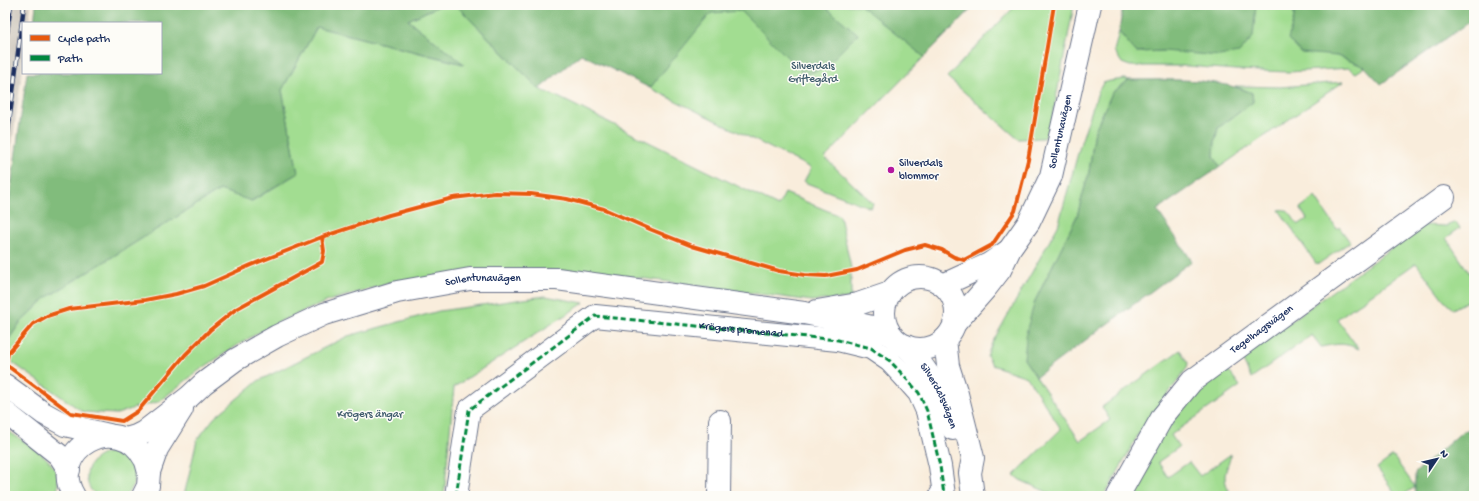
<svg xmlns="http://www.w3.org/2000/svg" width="1479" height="501" viewBox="0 0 1479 501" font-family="'Gochi Hand',sans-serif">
<rect width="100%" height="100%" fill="#fdfcf7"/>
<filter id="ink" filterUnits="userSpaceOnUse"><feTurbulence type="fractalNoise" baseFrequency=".025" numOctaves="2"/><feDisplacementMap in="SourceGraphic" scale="8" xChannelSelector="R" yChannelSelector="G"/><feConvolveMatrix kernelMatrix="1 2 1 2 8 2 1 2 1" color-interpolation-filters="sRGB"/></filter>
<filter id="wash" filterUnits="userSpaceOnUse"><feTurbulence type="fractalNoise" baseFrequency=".012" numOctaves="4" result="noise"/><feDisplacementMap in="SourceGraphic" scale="16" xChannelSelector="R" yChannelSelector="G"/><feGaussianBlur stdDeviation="0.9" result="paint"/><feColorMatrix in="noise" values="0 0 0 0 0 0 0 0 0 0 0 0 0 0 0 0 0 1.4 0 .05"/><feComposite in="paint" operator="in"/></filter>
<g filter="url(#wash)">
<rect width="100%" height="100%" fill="#f9eddc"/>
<!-- industrial -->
<path fill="#cac3b8" d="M5,5H31L29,23H23V65L5,197Z"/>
<!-- green -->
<path fill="#a2dd91" stroke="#5e8678" d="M441,5H456L539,89L560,98L778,206L785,193L840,216L851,268V298L812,301L610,274L546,270L398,281L331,300L278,322L244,341L201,369L158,402L134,408L117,414L83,412L13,363L5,355V345L20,323L46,298L220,190L252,201L298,173L282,90L317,27L463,64L408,20Z
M582,5H975L825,158L873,203L871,208L804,182L811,168L650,88L665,69Z
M1016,5H1074L1052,119L1049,131L1044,138L1018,139L947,77Z
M1256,5H1294V18L1289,39L1301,52L1338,56L1365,67L1356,73L1349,68L1289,72L1235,70L1188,66H1130L1122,63L1114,51L1119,32L1137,52L1163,51L1256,7Z
M1125,79L1129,80L1112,93L1095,130L1089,172L1077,216L1035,301L1024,359L1080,441L1110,420L1102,407L1180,350L1188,363L1187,368L1138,435L1108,490L1101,496H1056L1020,480L1014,475L1061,429L1027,377L992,365L987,356L992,343L1058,226L1081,142L1098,92L1103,83L1110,81Z
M1343,82L1220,167L1214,156L1215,141L1218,128L1253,102L1252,93L1235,86L1280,87Z
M1315,197L1337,229L1339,227L1350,242L1317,265L1279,210C1289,207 1293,219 1298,225L1307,219L1300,208Z
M1456,222L1460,228L1446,238L1474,280V300H1469L1453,309L1447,304L1416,263L1337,319L1359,349C1344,342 1336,344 1321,347L1312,335L1251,378L1243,361V356L1423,225L1446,226Z
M545,296L584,303L454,387L444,496H184L197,440L214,418L258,381L348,336L439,311Z
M1224,369L1231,374L1240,386L1171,435L1179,447L1158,462L1168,477L1189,462L1200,476L1231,454C1227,473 1221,472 1229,492L1227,496H1128L1163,432L1211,374Z
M5,429C22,441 46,452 56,471C59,477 58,489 57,496H5Z
M111,452C130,456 142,473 130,491C125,497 120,496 113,496C109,496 102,497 98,496C95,495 93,492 91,490C80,472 92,455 111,452Z
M1393,456L1415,487L1402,496H1397L1377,468Z"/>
<!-- forest -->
<path fill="#81bc7b" stroke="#4e766c" d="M36,5H441L408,20L464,64L317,27L282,90L298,173L251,201L220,190L46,298L20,323L5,345V230L27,73H161V23H34Z
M456,5H823L858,34L824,68L805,75L741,11L711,13L650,88L581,54L539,89Z
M860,5H975L924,57Z
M1123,5H1256L1253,37L1239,53L1219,56L1163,51L1136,52L1119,32Z
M1294,5H1474V19L1381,84L1365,67L1338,56L1301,53L1288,39L1294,18Z
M1129,80C1170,80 1214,77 1252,93L1253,102L1218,128L1215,141L1214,156L1220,167L1157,210L1192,261L1036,377L1024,359L1027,329L1035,301L1077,216L1089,172L1095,130L1112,93Z
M1463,431H1474V496H1415V473Z"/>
</g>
<g filter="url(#ink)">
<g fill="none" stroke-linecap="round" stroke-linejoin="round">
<!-- minor casing -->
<g stroke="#69728a" stroke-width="24">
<g id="minor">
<circle cx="920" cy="313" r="36"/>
<path d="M943,285L989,264L1008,251"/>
<path d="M817,311L858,304L890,293"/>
<path id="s1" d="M956,322L986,288L1000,270L1010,249L1029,222L1051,176L1090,5"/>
<path d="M945,339L948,366L957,394L973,458L970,473L973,496"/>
<path id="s2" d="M906,346C929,371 944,396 953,429"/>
<path d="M5,385L43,413L65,425L109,435"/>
<path d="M5,412L59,455L69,470"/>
<path id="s3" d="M126,439L136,436L144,432L189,397L204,383L235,360L277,336L324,314L397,292L470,279H557L804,313L859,324L876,328L891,335"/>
<path d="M74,496C46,450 118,409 144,458C147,462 147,467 149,472"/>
<path d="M143,496L148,486L149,472L157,449L182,409"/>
<path id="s4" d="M456,496L469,410L595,316L838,340L871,348L890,361L904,376L919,393L927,411L940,466L944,495L940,496"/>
<path d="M719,496L720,421"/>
<path id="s5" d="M1118,496L1163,416L1192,381L1444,197"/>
</g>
</g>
<!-- minor -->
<use href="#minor" stroke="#fff" stroke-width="22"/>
<!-- rail casing -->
<g stroke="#1b2f5e" stroke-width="4.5">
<path id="rail" d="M5,47L11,5
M5,155L24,5"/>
</g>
<!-- rail -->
<use href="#rail" stroke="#fdfcf7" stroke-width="3" stroke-dasharray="9" stroke-linecap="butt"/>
<!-- quiet -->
<path stroke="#00873e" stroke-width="3" stroke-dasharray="6 3" stroke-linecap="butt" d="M456,496L469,410L595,316L838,340L871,348L890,361L904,376L919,393L927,411L940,466L944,495"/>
<!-- cycleway casing -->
<g stroke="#fdfcf7" stroke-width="6">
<path id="cycleway" d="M5,364L71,413L122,421L138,411L185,355L210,330L236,309L322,262L324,251L322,237
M5,370L8,353L33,324L47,316L69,309L145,300L176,294L204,286L251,265L322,237L389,215L453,198L495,193L531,194L567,199L604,209L652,230L692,246L779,271L805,275L826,276L857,270L905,250L925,245L942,250L954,257L964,260L992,245L1015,211L1028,160L1054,5"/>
</g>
<!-- cycleway -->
<use href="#cycleway" stroke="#e8590c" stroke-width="4"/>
</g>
</g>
<!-- markers -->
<circle fill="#b5179e" stroke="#fdfcf7" stroke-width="1.5" cx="891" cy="170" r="4"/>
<g text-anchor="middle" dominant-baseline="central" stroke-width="3" stroke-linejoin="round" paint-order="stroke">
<!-- park labels -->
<g font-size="11" fill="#3d5a6b" stroke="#fdfcf7">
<text x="813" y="67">Silverdals<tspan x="813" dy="13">Griftegård</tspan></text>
<text x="370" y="415">Krögers ängar</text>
</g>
<!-- street labels -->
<g font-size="11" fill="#1b2f5e" stroke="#fdfcf7">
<text stroke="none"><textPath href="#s1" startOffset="221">Sollentunavägen</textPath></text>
<text stroke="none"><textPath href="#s3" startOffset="399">Sollentunavägen</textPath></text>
<text stroke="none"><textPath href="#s5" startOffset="224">Tegelhagsvägen</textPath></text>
<text stroke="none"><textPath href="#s4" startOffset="391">Krögers promenad</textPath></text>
<text stroke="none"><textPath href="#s2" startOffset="60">Silverdalsvägen</textPath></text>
</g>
<!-- poi labels -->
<g font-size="11" fill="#1b2f5e" stroke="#fdfcf7" text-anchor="start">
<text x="899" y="164">Silverdals<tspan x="899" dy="13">blommor</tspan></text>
</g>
</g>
<!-- margin -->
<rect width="1479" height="501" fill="none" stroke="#fdfcf7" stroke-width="20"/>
<!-- legend -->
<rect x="22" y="22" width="140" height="52" fill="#fdfcf7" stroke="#a3aaba"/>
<rect x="30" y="35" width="20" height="6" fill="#e8590c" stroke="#a3aaba"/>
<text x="58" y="42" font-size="12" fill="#1b2f5e">Cycle path</text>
<rect x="30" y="55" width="20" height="6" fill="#00873e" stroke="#a3aaba"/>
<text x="58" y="62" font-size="12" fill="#1b2f5e">Path</text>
<!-- north arrow -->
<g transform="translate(1437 459) rotate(55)" stroke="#fdfcf7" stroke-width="3" paint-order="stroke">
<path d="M0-3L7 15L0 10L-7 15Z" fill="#1b2f5e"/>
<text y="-6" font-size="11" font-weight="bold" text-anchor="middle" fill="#1b2f5e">N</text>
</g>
</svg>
